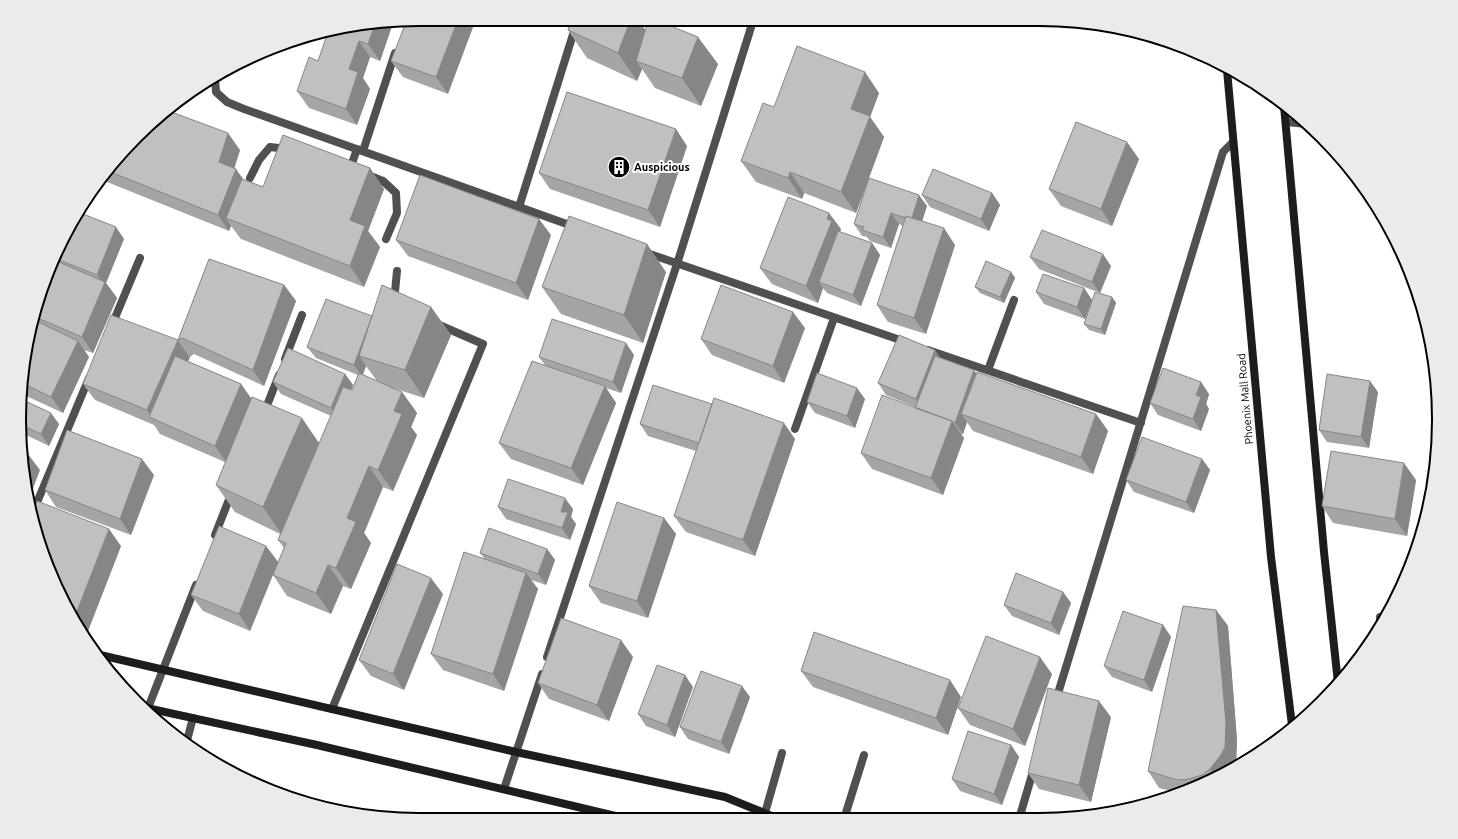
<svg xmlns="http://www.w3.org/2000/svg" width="1458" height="839" viewBox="0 0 1458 839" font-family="Ubuntu,sans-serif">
<rect width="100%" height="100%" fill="#fff"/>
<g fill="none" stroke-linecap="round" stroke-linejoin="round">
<!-- lane -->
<path stroke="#505050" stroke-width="8" d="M350,169L357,149
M368,175L383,181L396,193L397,213L386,239
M250,178L259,160L270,147L288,149
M394,302L397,271
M332,709L483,344L437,324
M186,744L193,718
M765,813L782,753
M844,819L864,755"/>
<!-- street -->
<path stroke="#505050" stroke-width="8" d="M215,78L216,92L227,102L244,109L575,227
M1286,122L1307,124
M363,151L395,53
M519,207L575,28
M644,252L906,342
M112,325L140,258
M928,350L1141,423
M285,359L302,315
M988,370L1014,300
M264,413L279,375
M795,429L834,318
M33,512L89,378
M215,535L232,492
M1380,617V627
M547,657L677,264L753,21
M1056,700L1219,165L1223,152L1233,142
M148,708L196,585
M504,789L542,674
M1019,819L1034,768"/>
<!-- secondary -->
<path stroke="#1d1d1d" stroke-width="8" d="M1227,70L1271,557L1292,725
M1284,106L1324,552L1338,683
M96,654L516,752L725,797L779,819
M142,707L317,745L628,819"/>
</g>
<!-- wall -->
<path fill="#a5a5a5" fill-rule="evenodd" d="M367,22L392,26L380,61L370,57L363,78L370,89L357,125L309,108L297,91L318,61L326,38L322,33Z
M406,22L448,94L403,77L391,61Z
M568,30H645L718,64L701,106L655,88L642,69L637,81L587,58Z
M879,93L870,117L884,137L856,213L804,193L802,199L756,182L741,161L774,107Z
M136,136L240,150L234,168L243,179L263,187L370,168L384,189L368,231L380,247L364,287L241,239L231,226L229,231L107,182L103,177Z
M687,146L660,227L550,189L539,173Z
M1139,159L1112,226L1061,206L1049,189Z
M869,178L927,206L922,221L955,245L926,334L888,322L877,305L903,226L899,224L891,248L870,241L867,237L862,236L854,224Z
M992,193L1000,205L989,231L930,207L922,195Z
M841,229L840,232L872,243L880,255L861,306L827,293L823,288L818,303L772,284L760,268Z
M551,235L528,300L408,256L396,240Z
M124,239L106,283L117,298L93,353L84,350L89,357L63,413L22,394V367L33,316L60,243Z
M1030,257L1111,266L1100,293L1039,269Z
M209,259L284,285L296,301L264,386L194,354L190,357L178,340Z
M666,272L643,343L561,314L542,287Z
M1011,272L1015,278L1004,303L980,293L975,287Z
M1084,288L1092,300L1085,319L1044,304L1036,292Z
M1112,297L1116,303L1105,335L1089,330L1084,324Z
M431,307L451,335L424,398L393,388L402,392L417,413L411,427L417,435L393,491L383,487L364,533L371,543L351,589L343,586L331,614L287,596L273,575L250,631L203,611L191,595L266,546L278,562L284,548L278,540L280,534L235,512L216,485L225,462L160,434L154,425L95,400L83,384L190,357L188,361L241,384L251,399L319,443L331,416L281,394L273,382L345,374L353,385L351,390H352L358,375L316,358L307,347L372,316ZM366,366L377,381L363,375Z
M805,328L784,383L712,355L701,339Z
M634,355L621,393L606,388L616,403L583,485L511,459L499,443L545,365L539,357Z
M941,358L976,373L1096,414L1108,431L1093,474L973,431L967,422L963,434H961L964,438L943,495L872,469L861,453L916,407L886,395L878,383Z
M1378,392L1369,448L1327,442L1319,430Z
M1209,394L1206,404L1209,409L1201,431L1158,415L1150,403Z
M21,399L59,424L49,446L20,432Z
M865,399L855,428L815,413L807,402Z
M712,404L795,439L755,556L686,532L674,516L696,451L648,436L640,424Z
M1202,459L1210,470L1194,513L1134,492L1126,480Z
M154,475L131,535L56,507L45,490Z
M1416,480L1407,536L1333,523L1322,506Z
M498,507L573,509L571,517L576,524L570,540L506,519Z
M664,518L676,534L648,618L601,603L589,586Z
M121,546L86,636L82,634L73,620L40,548Z
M547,549L555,560L546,585L531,580L538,589L504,691L443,670L431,654L484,558L480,553Z
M1063,592L1071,603L1059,635L1012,616L1004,605Z
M443,594L404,690L371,676L359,660Z
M1216,610L1228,626L1237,740L1236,764L1234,768L1179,793L1159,788L1148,771Z
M1163,625L1171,637L1152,692L1112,677L1104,666Z
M633,657L609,721L549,699L538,683Z
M801,671L961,697L948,735L813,687Z
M1052,674L1025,746L970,725L958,708Z
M693,687L675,737L646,726L638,714Z
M750,697L729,754L688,739L680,727Z
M1111,717L1091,802L1039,789L1028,773Z
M1011,745L1019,757L1002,805L960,791L952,779Z"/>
<!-- shaded-wall -->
<path fill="#868686" d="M630,21H639L653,41L636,61L642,69L637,81L618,53Z
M376,22H389L392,26L380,61L368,44Z
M457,22H475L448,94L436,77Z
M698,37L718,64L701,106L682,78Z
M359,41L370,57L363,78L370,89L357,125L346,109L349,69Z
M865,72L879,93L870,117L884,137L856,213L841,192L851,109Z
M676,129L687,146L660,227L648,210Z
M228,133L240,150L231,179L219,162Z
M1127,142L1139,159L1112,226L1101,209Z
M370,168L384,189L368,231L380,247L364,287L350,266V220Z
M236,169L248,186L226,218L231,226L229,231L218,215Z
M790,172L804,193L802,199L788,178Z
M992,193L1000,205L989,231L981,219Z
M919,195L927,206L919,231L911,220Z
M829,213L841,229L819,282L823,288L818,303L806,286Z
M891,213L899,224L891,248L883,237Z
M539,219L551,235L528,300L516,283Z
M116,227L124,239L106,283L117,298L93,353L82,337L104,285L97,275Z
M944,228L955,245L926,334L914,318Z
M872,243L880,255L861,306L853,295Z
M647,244L666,272L643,343L624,315Z
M1103,254L1111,266L1100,293L1092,282Z
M1011,272L1015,278L1004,303L1000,297Z
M284,285L296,301L264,386L253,370Z
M1084,288L1092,300L1085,319L1077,307Z
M1112,297L1116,303L1105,335L1101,329Z
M431,307L451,335L424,398L405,370Z
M793,312L805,328L784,383L773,366Z
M373,316L359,356L366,366L362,376L354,365Z
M178,340L190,357L160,422L153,419L147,410Z
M78,341L89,357L63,413L51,397Z
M626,343L634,355L621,393L613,382Z
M935,350L943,361L924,410L916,399Z
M974,370L982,382L961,414L967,422L963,434L955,423Z
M345,374L353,385L339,419L331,408Z
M1370,381L1378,392L1369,448L1361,437Z
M1201,382L1209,394L1206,404L1209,409L1201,431L1193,419L1196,395Z
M241,384L253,401L226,462L215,446Z
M605,386L616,403L583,485L571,468Z
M857,388L865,399L855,428L847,416Z
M402,392L417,413L411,427L417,435L393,491L378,470L394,411Z
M51,413L59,424L49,446L41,434Z
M1096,414L1108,431L1093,474L1081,457Z
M302,418L321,446L282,535L263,507Z
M952,421L964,438L943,495L931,478Z
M784,423L795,439L755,556L743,540Z
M28,454L40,470L30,496L24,465Z
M142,459L154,475L131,535L120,519Z
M1202,459L1210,470L1194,513L1186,502Z
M1404,463L1416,480L1407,536L1395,519Z
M369,466L383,487L364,533L371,543L351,589L336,568L347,518Z
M565,498L573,509L571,517L576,524L570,540L562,528L561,512Z
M664,518L676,534L648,618L637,601Z
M109,529L121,546L86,636L74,619Z
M266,546L278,562L250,631L239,614Z
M547,549L555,560L546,585L538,574Z
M328,565L343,586L331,614L316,593Z
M526,573L538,589L504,691L493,674Z
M431,578L443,594L404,690L393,674Z
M1063,592L1071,603L1059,635L1051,623Z
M1216,610L1228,626L1237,740L1236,764L1234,768L1215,777L1210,769Z
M1163,625L1171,637L1152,692L1144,680Z
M621,640L633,657L609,721L597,705Z
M1040,657L1052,674L1025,746L1013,729Z
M685,675L693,687L675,737L667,725Z
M950,680L961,697L948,735L936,718Z
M742,686L750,697L729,754L721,742Z
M1099,701L1111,717L1091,802L1079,785Z
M1011,745L1019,757L1002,805L994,794Z"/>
<!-- building -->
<path fill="#c0c0c0" stroke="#868686" d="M630,21L618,53L568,30L570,22Z
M648,21H658L698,37L682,78L636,61Z
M367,22H376L368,44L359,41L349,69L358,72L346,109L297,91L309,57L318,61L328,32Z
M406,22H457L436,77L391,61Z
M797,46L865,72L851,109L870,116L841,192L790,172L788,178L741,161L763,103L774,107Z
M567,92L676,129L648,210L539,173Z
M166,110L228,133L219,162L236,169L218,215L108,171L136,136Z
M1076,122L1127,142L1101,209L1049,189Z
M283,135L370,168L350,220L365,226L350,266L226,218L242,179L263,187Z
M933,169L992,193L981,219L922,195Z
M420,175L539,219L516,283L396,240Z
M869,178L919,195L912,218L906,216V218L891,213L883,237L862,230L864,227L854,224Z
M788,197L829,213L827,219L832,221L806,286L760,268Z
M78,212L116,227L97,275L54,258L60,243Z
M569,216L647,244L624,315L542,287Z
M906,216L944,228L914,318L877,305Z
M1042,230L1103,254L1092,282L1030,257Z
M838,231L872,243L853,295L819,282Z
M209,259L284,285L253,370L182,338L178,340Z
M54,260L105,282L82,337L33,316Z
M986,261L1011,272L1000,297L975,287Z
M1043,274L1084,288L1077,307L1036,292Z
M382,285L431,307L405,370L359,356Z
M721,285L793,312L773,366L701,339Z
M1095,292L1112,297L1101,329L1084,324Z
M326,299L372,316L354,365L307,347Z
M111,315L178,340L147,410L83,384Z
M32,319L78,341L51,397L22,383V367Z
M552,319L626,343L613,382L539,357Z
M899,335L935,350L916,399L878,383Z
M288,348L345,374L331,408L273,382Z
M175,356L241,384L215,446L149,417Z
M935,356L974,370L955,423L952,421L915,408Z
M532,361L605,386L571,468L499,443Z
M1163,368L1201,382L1196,395L1201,397L1193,419L1150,403Z
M977,372L1096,414L1081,457L961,414Z
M359,373L402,392L394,411L402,414L378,470L369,466L347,518L356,522L336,568L328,565L316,593L273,575L286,543L278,540L343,387L352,390Z
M817,373L857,388L847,416L807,402Z
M1327,374L1370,381L1361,437L1319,430Z
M653,385L712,404L699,443L640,424Z
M882,395L952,421L931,478L861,453Z
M252,397L302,418L263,507L216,485Z
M714,398L784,423L743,540L674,516Z
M21,399L51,413L41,434L21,425Z
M67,430L142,459L120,519L45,490Z
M1142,437L1202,459L1186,502L1126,480Z
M21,451L28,454L24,465Z
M1331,451L1404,463L1395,519L1322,506Z
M508,479L565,498L561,512H568L562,528L498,507Z
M37,501L109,529L74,619L72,618L40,548L33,511Z
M617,502L664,518L637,601L589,586Z
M219,526L266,546L239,614L191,595Z
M489,528L547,549L538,574L480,553Z
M464,552L526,573L493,674L431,654Z
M397,564L431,578L393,674L359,660Z
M1016,573L1063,592L1051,623L1004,605Z
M1183,606L1216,610L1226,723L1225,747L1221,755L1210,769L1202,775L1189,779L1177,780L1148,771Z
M1123,611L1163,625L1144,680L1104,666Z
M561,618L621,640L597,705L538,683Z
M814,632L950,680L936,718L801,671Z
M986,636L1040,657L1013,729L958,708Z
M657,665L685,675L667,725L638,714Z
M701,671L742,686L721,742L680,727Z
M1048,688L1099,701L1079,785L1028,773Z
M968,731L1011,745L994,794L952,779Z"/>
<!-- icons -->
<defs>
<g id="building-disc" transform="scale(1.15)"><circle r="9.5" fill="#000" stroke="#fff"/><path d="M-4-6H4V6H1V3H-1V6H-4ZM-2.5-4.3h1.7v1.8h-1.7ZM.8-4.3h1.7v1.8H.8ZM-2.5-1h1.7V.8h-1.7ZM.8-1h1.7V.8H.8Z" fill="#fff"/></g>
</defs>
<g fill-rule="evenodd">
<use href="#building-disc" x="619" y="167"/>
</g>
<g text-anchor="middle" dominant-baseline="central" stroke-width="4" stroke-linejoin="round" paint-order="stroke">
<!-- poi labels -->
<g font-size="11" font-weight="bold" fill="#000" stroke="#fff" text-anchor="start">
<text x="634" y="167">Auspicious</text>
</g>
<!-- street labels -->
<g font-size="11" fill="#000" stroke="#fff">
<text transform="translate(1245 399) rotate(-95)">Phoenix Mall Road</text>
</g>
</g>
<!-- crop -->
<path d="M0 0H1458V839H0ZM419 26H1039A393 393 0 0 1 1432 419V420A393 393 0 0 1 1039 813H419A393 393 0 0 1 26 420V419A393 393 0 0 1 419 26Z" fill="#ebebeb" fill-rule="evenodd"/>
<path fill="none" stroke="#000" stroke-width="2" d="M419 26H1039A393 393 0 0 1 1432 419V420A393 393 0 0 1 1039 813H419A393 393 0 0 1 26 420V419A393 393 0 0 1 419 26Z"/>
</svg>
